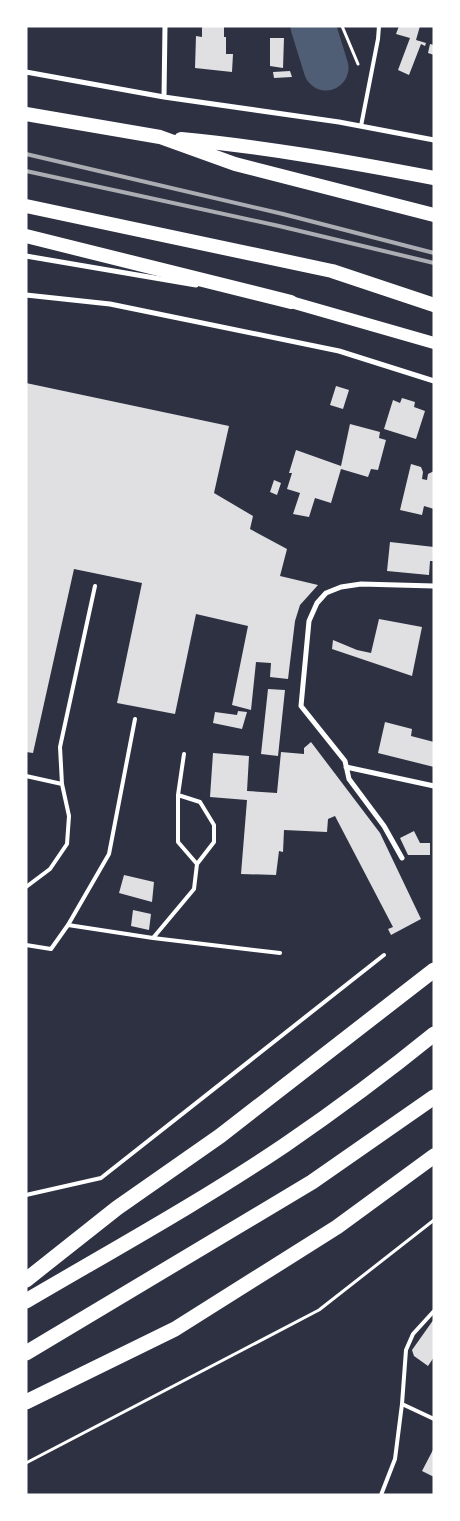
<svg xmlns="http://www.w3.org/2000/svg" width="460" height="1521" viewBox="0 0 460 1521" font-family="'Space Grotesk',sans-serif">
<rect width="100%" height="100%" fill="#2d3142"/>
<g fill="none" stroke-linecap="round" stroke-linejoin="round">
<!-- river -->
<path stroke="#4f5d75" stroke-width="45" d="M313,26L326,68"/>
</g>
<!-- building -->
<path fill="#e0e0e3" d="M202,26H224V37H226V54H233L232,72L195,68L196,36L202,37Z
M399,26H420L416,40L426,43L425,46L421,44L409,75L398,70L410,38L396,34Z
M270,38H284L283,68L270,66Z
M430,44L434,45V55L428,53Z
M290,71L292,77L274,78L273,72Z
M26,383L229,426L214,493L253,516L250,529L287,549L280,576L318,585L300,605L295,621L288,679L270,677L271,663L256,662L251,710L232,705L248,626L196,614L175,714L117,703L142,583L74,569L33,753L26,752Z
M336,386L349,390L343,409L330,405Z
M402,398L415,402L414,407L425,411L416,439L384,429L393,400L400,403Z
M350,424L380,432L379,438L386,440L378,470L371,469L368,477L341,469L331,503L315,498L309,517L293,514L300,493L287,489L292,473H289L296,450L341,466Z
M411,464L421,467L423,472L422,479L427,480L428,474L434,471V509L424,506L422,515L400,510Z
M274,480L281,483L277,495L270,492Z
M390,542L434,547V561H430L429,575L387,571Z
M379,619L422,627L412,676L332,649L333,640L357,650L371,653Z
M268,689L285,690L278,756L261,754Z
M238,711L247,712L242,729L213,723L215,712L237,715Z
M385,722L412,729L411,736L434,742V767L378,753Z
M311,742L380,833L421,919L391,935L388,929L393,927L335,816L328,819L327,832L284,830L283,852L279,851L276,875L241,874L247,800L210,797L213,753L249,756L247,791L277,793L281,752L304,754V748Z
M414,831L420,843H430V855H408L400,838Z
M124,875L154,882L152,902L119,893Z
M133,910L151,914L149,930L131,926Z
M434,1319V1357L428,1366L414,1356L412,1350Z
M434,1448V1477L422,1471Z"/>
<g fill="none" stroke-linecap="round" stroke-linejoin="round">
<!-- path -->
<path stroke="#fff" stroke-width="3" d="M342,26L358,64
M26,1463L319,1310L434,1220"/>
<!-- service -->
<path stroke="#fff" stroke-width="4" d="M361,126L378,39L379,26
M26,776L62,784
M178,795V842L197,864
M26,887L50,869L67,844L69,816L62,784L60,747L95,586
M68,925L153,938L280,953
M153,938L194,889L197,864L214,842V825L200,802L178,795L184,754
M26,945L51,949L68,925L109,854L135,719
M26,1195L101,1178L384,955
M402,1404L434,1419
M381,1495L395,1459L402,1404L406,1350L413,1334L434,1311"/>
<!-- minor -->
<path stroke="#fff" stroke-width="5" d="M26,72L164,97L339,122L434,140
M164,97L165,26
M26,256L196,285
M26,295L110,304L339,351L434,381
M346,767L434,786
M402,858L384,826L349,779L345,761L301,706L309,621L317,603L326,593L341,587L361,584L434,586"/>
<!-- primary -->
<path stroke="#fff" stroke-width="12" d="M291,302L434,343"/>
<!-- trunk -->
<path stroke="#fff" stroke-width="14" d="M26,114L160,137L235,164L434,215
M181,139C266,147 350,162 434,178
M26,206L332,271L434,305
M26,236L291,302"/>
<!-- motorway -->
<path stroke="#fff" stroke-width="15" d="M26,1280L117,1208L220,1136L434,970
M26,1301C113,1250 202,1201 285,1145C336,1110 386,1073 434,1034
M26,1353L312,1182L434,1097
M26,1402L175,1329L337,1227L434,1156"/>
<!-- rail -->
<path stroke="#abadb3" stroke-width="4" d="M26,154L283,214L434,253
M26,171L279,226L434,263"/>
</g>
<!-- border -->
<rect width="460" height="1521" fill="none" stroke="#ffffff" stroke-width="55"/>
</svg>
